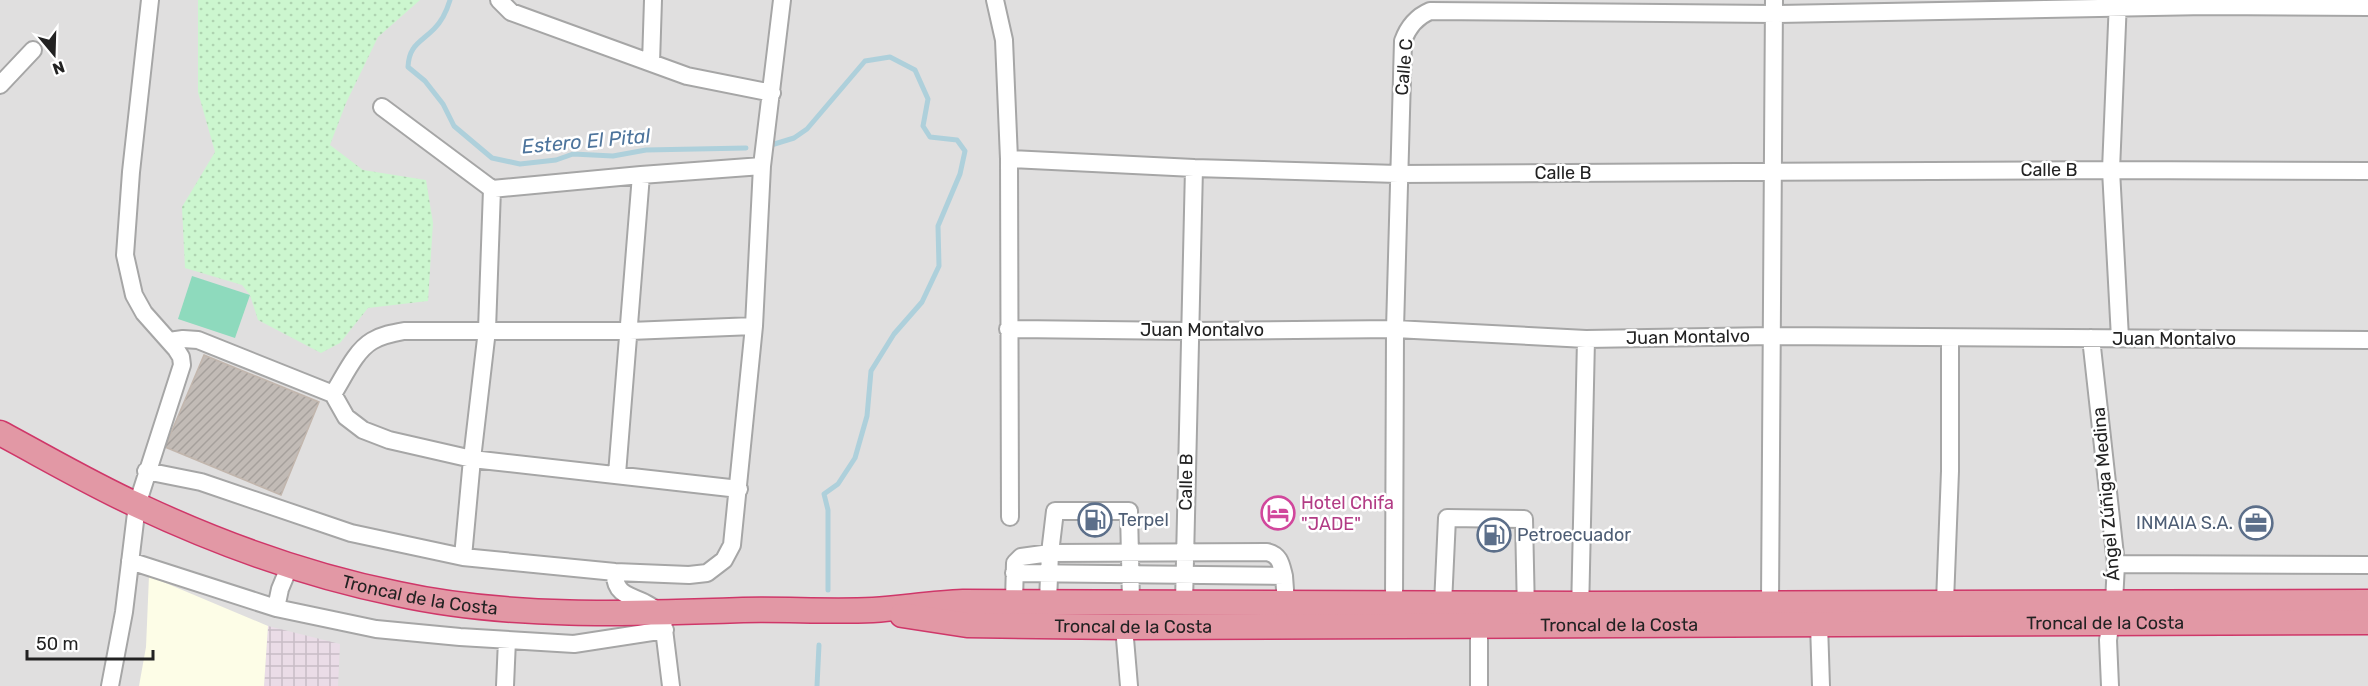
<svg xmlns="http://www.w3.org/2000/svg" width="2368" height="686" viewBox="0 0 2368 686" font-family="Rubik,sans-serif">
<defs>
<pattern id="industrial-grid" width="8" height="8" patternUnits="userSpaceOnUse" patternTransform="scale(1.5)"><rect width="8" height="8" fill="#eadce7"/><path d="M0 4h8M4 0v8" fill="none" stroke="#c8bcc6"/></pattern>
<pattern id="park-dots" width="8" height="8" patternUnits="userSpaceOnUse" patternTransform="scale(1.5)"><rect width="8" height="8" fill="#ccf6cf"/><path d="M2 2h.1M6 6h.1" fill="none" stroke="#afd3b1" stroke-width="1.8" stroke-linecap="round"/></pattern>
<pattern id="building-hatch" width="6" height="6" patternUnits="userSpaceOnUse" patternTransform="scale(1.5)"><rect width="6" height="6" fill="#c2bbb6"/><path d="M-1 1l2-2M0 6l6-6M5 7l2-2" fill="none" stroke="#a6a09c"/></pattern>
</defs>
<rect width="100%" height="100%" fill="#f1efea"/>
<!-- residential -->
<path fill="#e0dfdf" d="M0,0H2368V686H0Z"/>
<!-- industrial -->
<path fill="url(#industrial-grid)" d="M268,626L340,644L338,686H264Z"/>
<!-- education -->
<path fill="#fdfde7" d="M149,576L268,626L264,686H139L146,647Z"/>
<!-- park -->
<path fill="url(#park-dots)" d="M198,0H420L378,37L346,103L330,145L363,170L426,180L433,223L428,301L368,308L340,343L321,353L258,320L250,295L242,285L185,268L182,207L215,152L198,92Z"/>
<!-- pitch -->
<path fill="#8edabd" d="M192,276L250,295L235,338L178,319Z"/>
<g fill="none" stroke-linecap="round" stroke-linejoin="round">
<!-- stream -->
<path stroke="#aed0db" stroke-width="5" d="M450,0C447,10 441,22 434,29C420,43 409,45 408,67L425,81L443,104L454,126L492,158L520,164L556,160L573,154L613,156L646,150L746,148
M768,146L794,138L807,129L865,61L890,57L915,70L928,99L923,126L930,137L957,140L965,151L960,174L938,226L939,266L922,302L894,334L871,371L867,416L855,458L838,484L824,494L828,510V590
M817,686L819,645"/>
</g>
<!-- building -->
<path fill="url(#building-hatch)" stroke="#c2b6ad" stroke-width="1.5" d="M204,355L319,402L281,495L165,447Z"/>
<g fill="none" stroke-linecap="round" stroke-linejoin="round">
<!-- minor casing -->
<g stroke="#a6a6a6" stroke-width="20">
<path id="minor" d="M499,0L511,12L687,76L772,93
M995,0L1004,40L1009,159L1010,517
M2118,0L2111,170L2120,338
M651,63L653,0
M0,85L33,50
M382,107L492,189L487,330L472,459L463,557
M1009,159L1194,168
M492,189L641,175
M1008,329L1189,331L1395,329L1586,339L1772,336L2368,340
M2091,338L2116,564L2114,602L2108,640L2110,686
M169,341L183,339L198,340L333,394L346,417L363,430L389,440L472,459L739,489
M333,394C344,377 355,351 372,341C382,335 393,333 404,331H630L754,326
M146,471L201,482L351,533L463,557L615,572L689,575L707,573L724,560L732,545L754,326L762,166L782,0
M617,474L641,175L762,166
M130,561L276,608
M2116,564L2368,565
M290,565L280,589L276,608L376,629L460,637L574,644L665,630
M615,572C614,591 625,595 641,601C648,604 655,609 662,613L671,686
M1014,573L1284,576L1286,603
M1014,601L1015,563L1021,557L1050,553L1267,552C1280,555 1281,564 1284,576
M1048,601L1050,553L1055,511H1129L1131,603
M1945,602L1950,471V338
M1184,603L1194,168L1398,174L2111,170L2368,171
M1394,603L1395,329L1403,41C1408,27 1416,17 1430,11L1774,14L2207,6L2368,7
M1770,603L1774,0
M1443,604L1447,518L1524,519L1526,613
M1580,614L1586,339
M1819,624L1821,686
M1479,626V686
M1124,627L1129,686
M110,686L124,612L137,505L182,365L181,357L176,349L144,313L134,295L125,255L131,172L150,0
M505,686L507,640"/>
</g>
<!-- highway casing -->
<g stroke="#cf3769" stroke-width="27">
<g id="highway">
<path id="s1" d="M0,433C45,457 91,484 137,505C220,544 309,576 398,594C507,618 631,614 743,610C786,609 830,612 873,610C903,608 933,603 963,602L1580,604L2368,602"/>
<path id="s2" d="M902,615L967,625L1124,627L2368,622"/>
</g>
</g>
<!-- minor -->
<use href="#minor" stroke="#fff" stroke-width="16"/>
<!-- highway -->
<use href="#highway" stroke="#e298a5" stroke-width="24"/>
</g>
<!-- icons -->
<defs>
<g id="hotel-ring" transform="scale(1.725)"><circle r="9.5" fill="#fff" stroke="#d1479c" stroke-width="1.5"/><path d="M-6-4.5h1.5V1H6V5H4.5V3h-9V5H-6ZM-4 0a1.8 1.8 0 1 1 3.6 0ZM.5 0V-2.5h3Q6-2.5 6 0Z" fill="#d1479c"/></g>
<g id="fuel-ring" transform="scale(1.725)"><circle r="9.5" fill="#fff" stroke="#5c6f8a" stroke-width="1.5"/><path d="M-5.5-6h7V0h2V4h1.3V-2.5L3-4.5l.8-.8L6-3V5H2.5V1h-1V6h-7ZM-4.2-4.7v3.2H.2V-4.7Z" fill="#5c6f8a"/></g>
<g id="office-ring" transform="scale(1.725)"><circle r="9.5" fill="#fff" stroke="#5c6f8a" stroke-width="1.5"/><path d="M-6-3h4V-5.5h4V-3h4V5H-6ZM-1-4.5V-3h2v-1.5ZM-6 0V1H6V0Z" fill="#5c6f8a"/></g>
</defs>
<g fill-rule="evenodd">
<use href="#hotel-ring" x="1278" y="513"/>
<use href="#fuel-ring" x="1095" y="520"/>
<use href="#office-ring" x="2256" y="523"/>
<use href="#fuel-ring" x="1494" y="535"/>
</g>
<g text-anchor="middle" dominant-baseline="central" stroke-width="5" stroke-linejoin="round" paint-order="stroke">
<!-- street labels -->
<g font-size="18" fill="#222" stroke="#fff">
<text transform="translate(1404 67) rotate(-85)">Calle C</text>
<text x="2049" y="170">Calle B</text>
<text x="1563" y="173">Calle B</text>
<text x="1202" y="330">Juan Montalvo</text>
<text transform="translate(1688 337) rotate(-1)">Juan Montalvo</text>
<text x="2174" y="339">Juan Montalvo</text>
<text transform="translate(1186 482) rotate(-89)">Calle B</text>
<text transform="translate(2106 494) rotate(-95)">Ángel Zúñiga Medina</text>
<text stroke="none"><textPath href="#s1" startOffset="453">Troncal de la Costa</textPath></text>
<text stroke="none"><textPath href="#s2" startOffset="1204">Troncal de la Costa</textPath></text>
<text stroke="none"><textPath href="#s2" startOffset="718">Troncal de la Costa</textPath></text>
<text stroke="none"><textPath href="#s2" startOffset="232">Troncal de la Costa</textPath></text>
</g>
<!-- hotel labels -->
<g font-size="18" fill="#b23c85" stroke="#fff" text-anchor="start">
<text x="1301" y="503">Hotel Chifa<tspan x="1301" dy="21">"JADE"</tspan></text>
</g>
<!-- service labels -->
<g font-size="18" fill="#4e5e75" stroke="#fff" text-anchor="start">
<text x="1118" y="520">Terpel</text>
<text x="2233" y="523" text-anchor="end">INMAIA S.A.</text>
<text x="1517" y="535">Petroecuador</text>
</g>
<!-- water labels -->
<g font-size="20" font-style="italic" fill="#4d749c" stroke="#fff">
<text transform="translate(586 141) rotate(-5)">Estero El Pital</text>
</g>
</g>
<!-- north arrow -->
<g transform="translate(54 54) rotate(161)" stroke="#ffffff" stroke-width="4.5" paint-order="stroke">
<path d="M0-4.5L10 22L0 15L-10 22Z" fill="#222222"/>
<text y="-9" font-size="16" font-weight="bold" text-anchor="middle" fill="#222222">N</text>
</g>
<!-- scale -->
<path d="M27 650v9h126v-9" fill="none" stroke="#222222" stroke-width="3"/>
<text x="36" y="650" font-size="18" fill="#222222" stroke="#ffffff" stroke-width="4.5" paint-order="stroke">50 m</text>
</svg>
